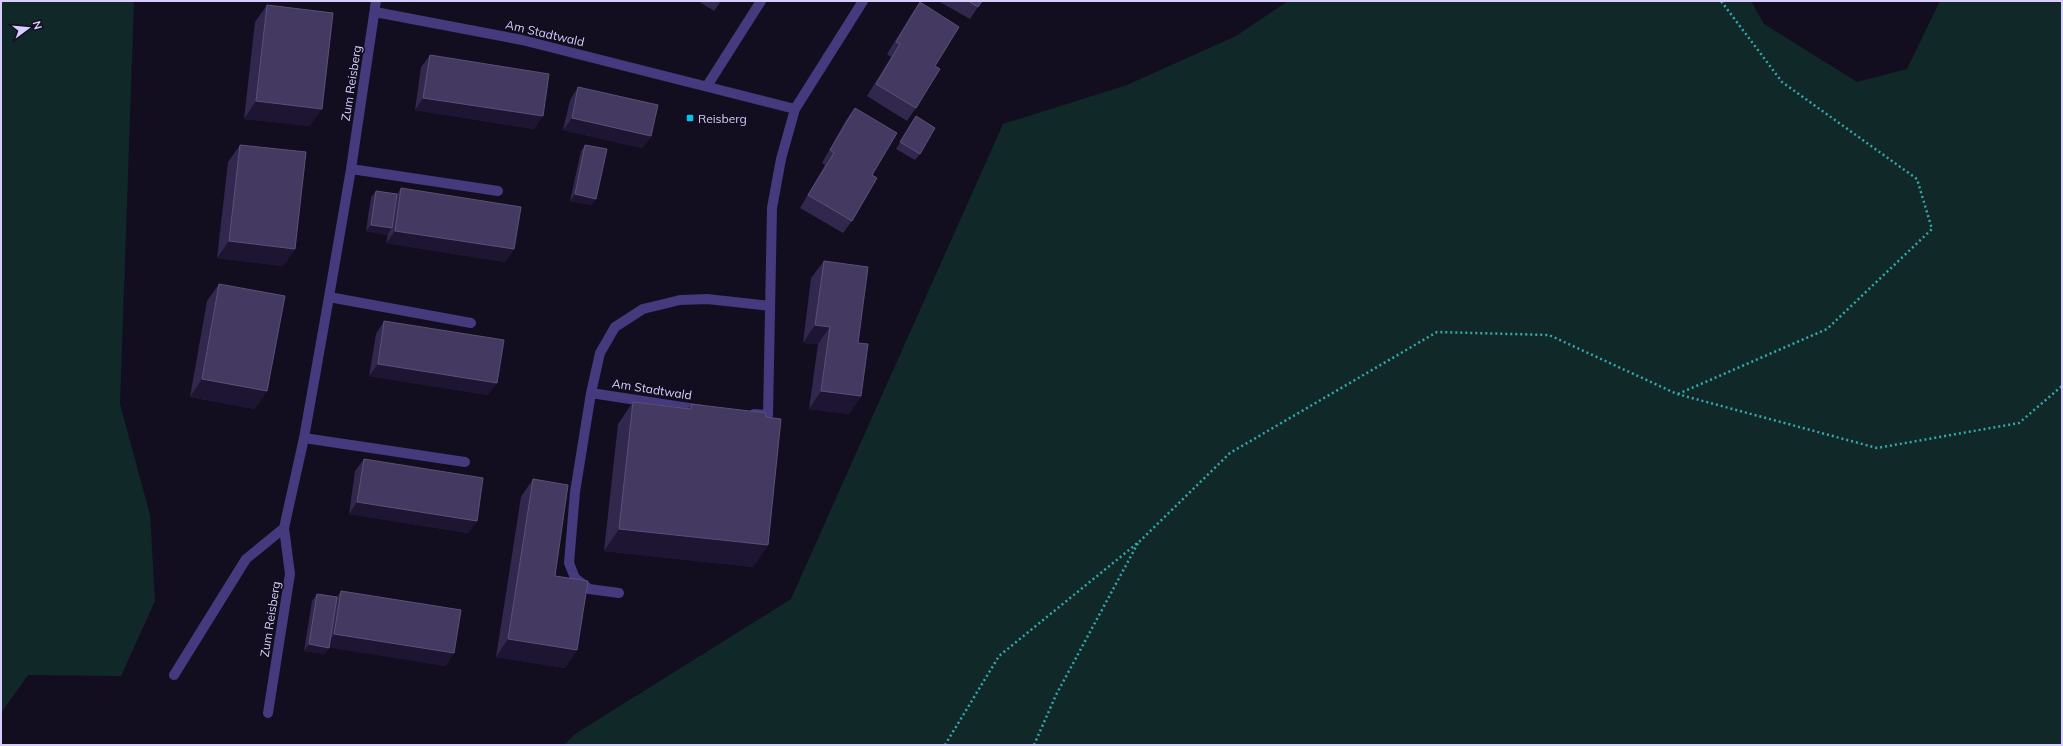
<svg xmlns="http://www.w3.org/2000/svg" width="2063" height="746" viewBox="0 0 2063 746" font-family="Mulish,sans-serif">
<rect width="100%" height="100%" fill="#120e20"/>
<!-- green -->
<path fill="#112829" d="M1,1H134L120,404L150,515L155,601L121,676L28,675L1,713Z
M1288,1H1751L1764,24L1857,82L1907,69L1940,1H2062V745H564L575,734L791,599L1003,124L1127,85L1236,36Z"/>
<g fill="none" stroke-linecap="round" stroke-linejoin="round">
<!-- path -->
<path stroke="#33a8ad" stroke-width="2.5" stroke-dasharray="2 3" stroke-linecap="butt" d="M1678,394L1827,329L1932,229L1917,179L1782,82L1721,1
M945,745L999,656L1140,541L1230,453L1437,332L1549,335L1677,394L1877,448L2019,423L2062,386
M1034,745L1056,695L1138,543"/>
<!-- minor -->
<path stroke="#443a7d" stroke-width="10" d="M375,12L522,40L795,109
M707,86L761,1
M351,169L498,191
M329,297L471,323
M591,393L702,410
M754,414L768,415L772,208L781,159L795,109L863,1
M304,438L465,462
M619,593L589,589L575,578L569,563L575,492L591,393L600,353L615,327L643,309L680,300L707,299L770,306
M174,675L246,559L284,528
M268,713L290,574L284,528L304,438L329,297L351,169L376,1"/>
</g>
<!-- wall -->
<path fill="#32274d" d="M698,1H721L714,11Z
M938,1H982L970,19Z
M920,2L935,66L916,108L907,121L867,96L891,57L887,54L911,15Z
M267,5L310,126L244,119L255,22Z
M430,55L534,129L415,110L421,67Z
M578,87L651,136L642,148L563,130L570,100Z
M855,108L872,175L852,221L843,233L800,208L825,165L822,163L846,120Z
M916,116L920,154L915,160L896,149Z
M240,145L295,249L283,266L217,258L228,162Z
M585,145L592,205L570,201L581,151Z
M401,188L514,249L505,262L386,243L388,234L387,235L366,231L371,197L376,191L397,194Z
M824,261L858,343L861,396L849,414L809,409L818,344L803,343L811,278Z
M219,284L255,409L190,397L207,301Z
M384,321L488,395L369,376L376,334Z
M633,402L688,408L691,404L766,417L768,545L753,567L604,551L618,424Z
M364,459L477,521L468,533L349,514L355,471Z
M533,479L555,576L577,650L565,668L496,657L521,497Z
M341,591L446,666L329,647L325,654L304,651L312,601L317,594L337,597Z"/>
<!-- shaded-wall -->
<path fill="#1e1533" d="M423,98L543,116L534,129L415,110Z
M256,101L322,109L310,126L244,119Z
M572,118L651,136L642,148L563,130Z
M575,194L596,199L592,205L570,201Z
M371,225L392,228L387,235L366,231Z
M395,231L514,249L505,262L386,243Z
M229,241L295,249L283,266L217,258Z
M815,325L830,327L818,344L803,343Z
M378,364L497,383L488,395L369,376Z
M202,379L267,391L255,409L190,397Z
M821,391L861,396L849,414L809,409Z
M357,502L477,521L468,533L349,514Z
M619,529L768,545L753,567L604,551Z
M334,634L454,653L446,666L326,647Z
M508,639L577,650L565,668L496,657Z
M309,644L329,648L325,654L304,651Z"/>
<!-- building -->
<path fill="#443960" stroke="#5b5079" d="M968,1H982L978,7Z
M920,2L959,27L935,66L940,69L916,108L876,84L900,44L896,42Z
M267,5L333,13L322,109L256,101Z
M430,55L549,74L543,116L423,98Z
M578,87L658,105L651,136L572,118Z
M855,108L897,133L872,175L877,178L852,221L808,195L834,153L830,150Z
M916,116L935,128L920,154L900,142Z
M240,145L306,152L295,249L229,241Z
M585,145L607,149L596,199L575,194Z
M401,188L521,207L514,249L395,231Z
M376,191L397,194L392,228L371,225Z
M824,261L868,267L858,343L868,344L861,396L821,391L830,327L815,325Z
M219,284L285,296L267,391L202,379Z
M384,321L504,340L497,383L378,364Z
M633,402L691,409V404L766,413V417L781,419L768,545L619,529Z
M364,459L483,478L477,521L357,502Z
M533,479L568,485L555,576L588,581L577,650L508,639Z
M341,591L461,610L454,653L334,634Z
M317,594L337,597L329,648L309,644Z"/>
<!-- markers -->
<rect fill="#0ac0ed" stroke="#120e20" stroke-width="1.5" x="686" y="114" width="8" height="8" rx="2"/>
<g text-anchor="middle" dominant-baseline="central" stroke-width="3.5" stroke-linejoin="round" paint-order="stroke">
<!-- street labels -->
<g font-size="12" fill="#d8cefd" stroke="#120e20">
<text transform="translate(545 33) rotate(13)">Am Stadtwald</text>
<text transform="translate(351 83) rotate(-81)">Zum Reisberg</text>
<text transform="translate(652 389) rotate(9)">Am Stadtwald</text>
<text transform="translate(270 619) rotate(-81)">Zum Reisberg</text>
</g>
<!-- poi labels -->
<g font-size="12" fill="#d8cefd" stroke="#120e20" text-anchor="start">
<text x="698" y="118">Reisberg</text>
</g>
</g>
<!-- border -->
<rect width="2063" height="746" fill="none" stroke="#d8cefd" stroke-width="4"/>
<!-- north arrow -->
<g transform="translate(28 28) rotate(74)" stroke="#120e20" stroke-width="3" paint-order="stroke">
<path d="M0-3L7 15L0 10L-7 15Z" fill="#d8cefd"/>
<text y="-6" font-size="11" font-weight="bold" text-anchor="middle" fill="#d8cefd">N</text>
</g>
</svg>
